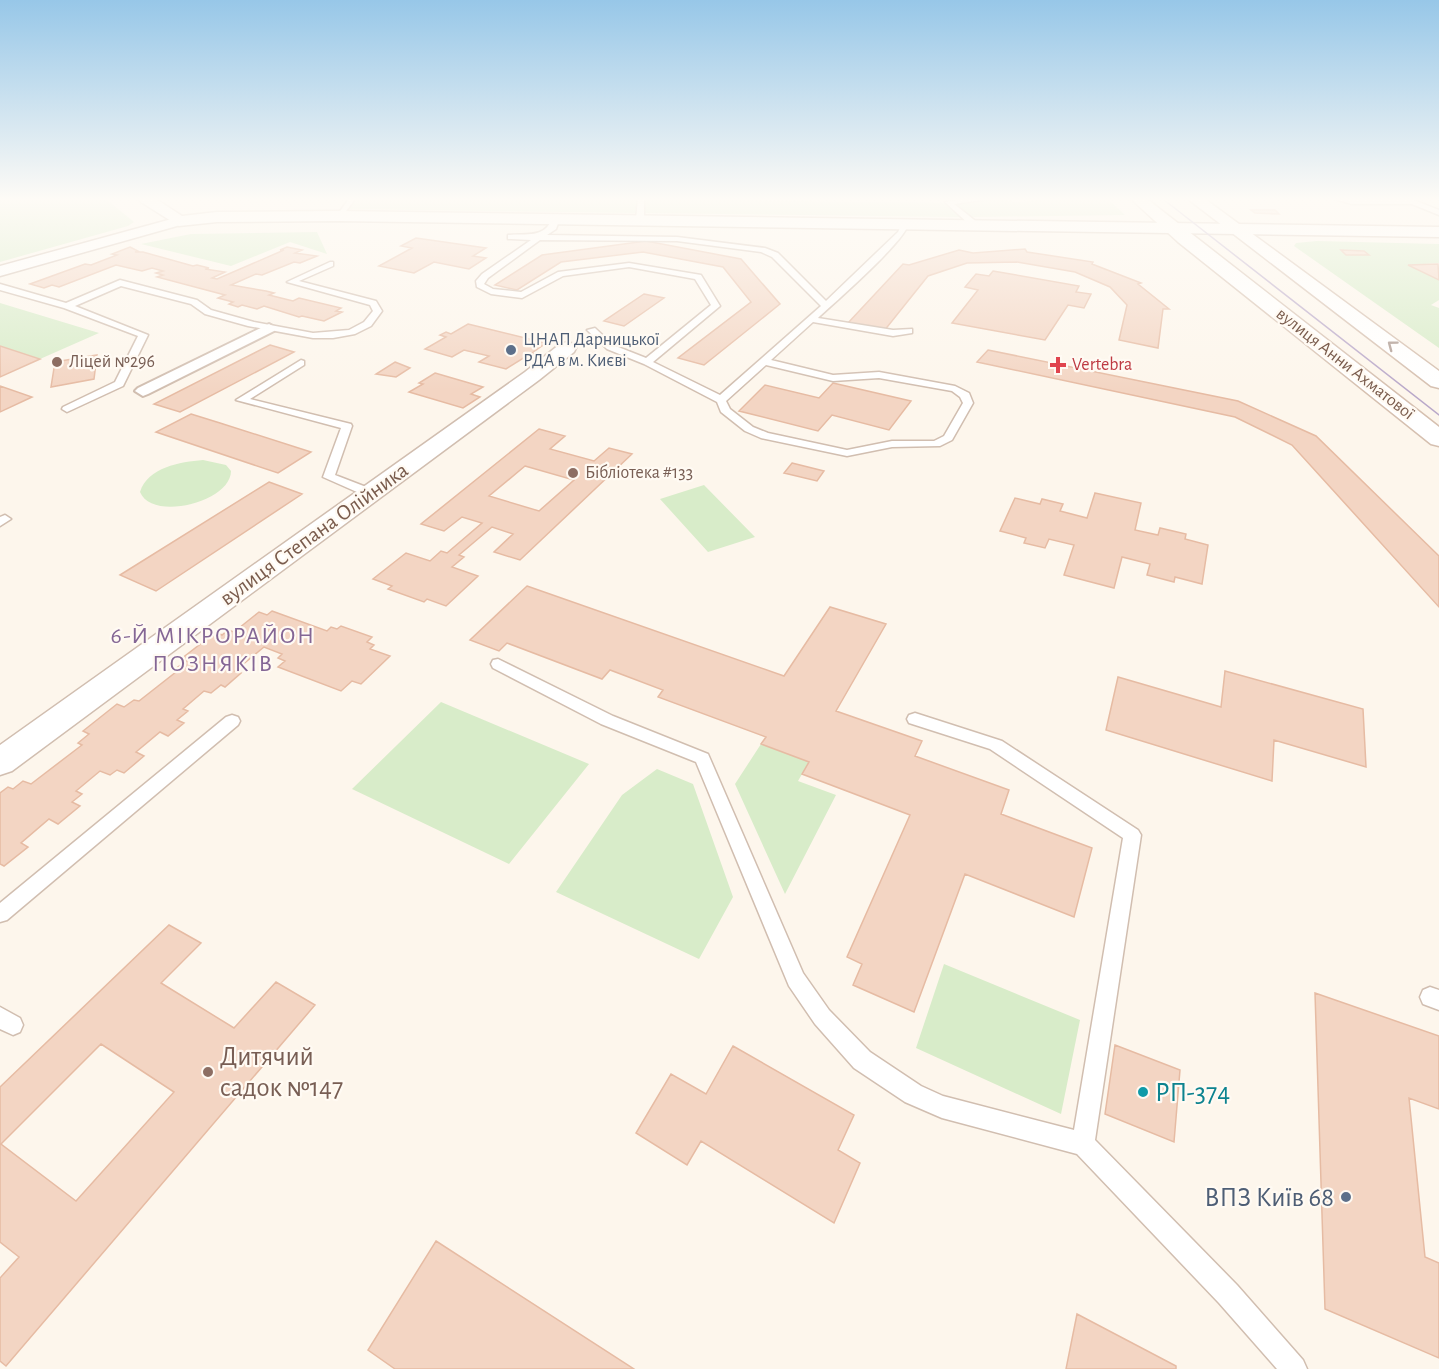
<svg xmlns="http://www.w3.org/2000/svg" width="1439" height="1369" viewBox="0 0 1439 1369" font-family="'Alegreya Sans',sans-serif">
<rect width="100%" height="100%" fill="#fdf6ec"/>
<!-- green -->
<path fill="#d8ecc9" d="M0,199H106L134,222L128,226L0,262Z
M351,199H640L639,213L344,209Z
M643,199L947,203L963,217L642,213Z
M998,199L1016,202L1053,199H1108L1125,215L968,217L952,203Z
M317,232L327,254L290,242L231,266L141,244L191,234Z
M1317,241L1439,244V263L1409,265L1439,280V300L1431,305L1439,308V348L1294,246L1296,243Z
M0,303L99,333L40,359L0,346Z
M203,460L226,465L231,471C231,502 152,522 140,492C148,467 180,462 203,460Z
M704,485L755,537L708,552L660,499Z
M441,702L589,764L509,864L352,789Z
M761,744L809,762L798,781L836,795L785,894L735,784Z
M657,769L693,784L733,897L699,959L556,892L622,795Z
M944,964L1080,1020L1061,1114L916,1048Z"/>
<!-- building -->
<path fill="#f3d5c3" stroke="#e6bba3" stroke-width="1.5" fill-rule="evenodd" d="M1251,210H1275L1279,214L1255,213Z
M416,238L486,248L473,256L486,258L469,269L434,262L414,273L379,266L412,248L401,246Z
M646,241L741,259L780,304L704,365L678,358L751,302L723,267L643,252L561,262L517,290L495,285L542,255Z
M130,247L138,251L135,252H143L193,266L197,265L209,268L205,269L225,272L212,278L217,279L284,250H280L287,247L302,250L295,253L317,256L300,263L294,262L262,275L256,274L231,285L266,291L274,293L269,295L293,301L299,298L341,308L336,311L342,312L324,321L302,316L299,317L264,306L257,309L242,305L238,307L229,304L233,302L218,298L225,295L157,277L163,275L156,273L163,271L152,268L142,271L116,265L59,287L52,285L44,288L30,284L85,264L91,265L117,255L112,254Z
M1025,249L1027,252L1093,262L1092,264L1141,283L1138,284L1169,309H1163L1158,348L1119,340L1127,305L1110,287L1075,272L1017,262L967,263L928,276L884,331L847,324L903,264L909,265L959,250L973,253Z
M1341,250L1364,251L1369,255H1346Z
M1438,264L1439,280L1408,265Z
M993,271L1079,286L1076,292L1091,294L1084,308L1068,305L1045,340L952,323L978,290L965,287L976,274L989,276Z
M644,294L664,298L624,326L604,321Z
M468,324L546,343L532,353L538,354L532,358L525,357L506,369L479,362L489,356L464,350L452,357L425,349L446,337L440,335L446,332L451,334Z
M270,345L294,352L180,412L154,404Z
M0,346L40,359L0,377Z
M988,350L1238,401L1316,436L1439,556V607L1292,445L1235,417L977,362Z
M97,355L94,379L51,387L55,362Z
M395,362L410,368L396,377L376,374Z
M435,373L483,387L471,394L480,397L463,408L409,392L423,384L419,383Z
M833,383L911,401L889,430L832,415L818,431L739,411L765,385L819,398Z
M0,386L32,397L0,412Z
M191,414L220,423L311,452L278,473L156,432Z
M539,429L565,436L550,449L594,461L609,448L632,454L520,560L494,552L513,534L492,527L459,555L464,557L452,567L478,576L446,606L427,599L424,602L388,589L392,586L373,579L406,553L430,561L441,551L447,553L482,523L462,517L444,531L421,524ZM525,466L574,480L539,511L489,496Z
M792,463L824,471L817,481L784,473Z
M269,482L302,494L156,591L120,575Z
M1095,493L1141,503L1135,530L1158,535L1160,528L1186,534L1185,539L1208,545L1202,584L1175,577L1174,582L1147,575L1150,564L1122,557L1114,588L1064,575L1074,545L1049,539L1045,548L1024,543L1026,538L1000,531L1015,498L1040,504L1042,499L1063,504L1060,511L1087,518Z
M527,586L784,676L830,607L886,624L836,711L922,741L915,756L1009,790L1001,814L1092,848L1074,917L965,874L914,1012L853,985L862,964L847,957L910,815L802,774L809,762L761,744L766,737L658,697L663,690L610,670L602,679L507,643L499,651L470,640Z
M272,611L327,631L331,627L337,629L341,626L372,637L367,642L374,645L370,649L390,656L361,684L352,681L341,691L278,667L285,661L278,658L282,654L264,647L235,671L241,673L225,687L221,685L211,693L204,691L183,709L188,711L177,720L184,723L168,736L160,732L136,752L144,756L124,773L117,770L110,775L100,771L76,791L82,794L72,802L80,806L58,824L49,819L21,843L28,847L4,866L0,864V793L8,787L13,789L23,781L31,784L82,745L78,743L89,734L83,731L117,704L124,707L134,700L139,701L181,668L178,667L186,661L181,659L216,632L222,635L228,630L234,632L259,612L267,615Z
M1225,671L1363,709L1366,767L1274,740L1272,781L1106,730L1118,677L1221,707Z
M169,925L201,943L161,983L234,1028L276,982L315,1005L6,1366L0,1361V1278L19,1257L0,1242V1087ZM101,1044L174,1092L76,1201L1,1144Z
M1315,993L1439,1036V1109L1409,1098L1425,1257L1439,1263V1358L1325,1309Z
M1115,1045L1180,1070L1174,1142L1105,1114Z
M733,1046L854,1115L838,1150L860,1163L834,1223L701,1141L687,1165L636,1133L671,1074L706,1094Z
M436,1241L634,1369H395L368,1350Z
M1077,1314L1176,1366V1369H1066Z"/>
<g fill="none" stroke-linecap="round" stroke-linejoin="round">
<!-- service casing -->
<g stroke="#d1beb0" stroke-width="3">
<path id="service" d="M349,199H355L341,218H335Z
M638,199H644V219L640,221L636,219Z
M965,199H988L954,204L978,223V227H972L945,202Z
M1334,199H1411L1439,210V215L1412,204H1352Z
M556,216L560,218L556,229L547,235L677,237L765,248L778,253L826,301L898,232L903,222H909C907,240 835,302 818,318L893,330L912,329V333L893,336L813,322L771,360L833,375L879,372L955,386L969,393L973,403L952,440L940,446L892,447L847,456L761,438L745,431L721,412L717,402L644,364L607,349L587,330L595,328L613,345L646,358L711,305L695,279L629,267L563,276L522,298L491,294L477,287L476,281L482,274L531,240L511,239H508V235C526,233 545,239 552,218ZM540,240L677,241L761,252L772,257L821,306L720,395L653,362L720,306L701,275L629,263L558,272L521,292L493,289L484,284L488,278ZM766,365L833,381L879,378L952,391L960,397L963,403L944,436L934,441H892L847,450L768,433L753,427L730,409L726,401Z
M330,262H333V266L299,281L376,301L382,311L371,326L355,334L333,338H313L248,326L205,314L191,304L121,286L75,306L148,335L123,386L67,412L62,409L63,407L115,382L138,336L64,308L0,290V284L66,303L120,280L197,300L211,310L254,322L313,333L349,330L364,322L373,311L370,305L287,282Z
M301,360L304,361V365L250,399L351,424L352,426L335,475L374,490V496H366L323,477L341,428L236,400Z
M5,515L11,519L0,526V517Z
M498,659L613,716L708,754L803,973L829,1010L870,1052L921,1086L943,1096L1074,1130L1123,838L990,749L909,723L907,719L909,715L915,713L1002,741L1138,830L1141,835L1095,1140L1237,1285L1303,1360L1307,1369H1277L1219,1303L1077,1154L942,1118L905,1102L854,1068L815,1024L789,986L696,762L601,724L493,668L491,664L493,660Z
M232,715L238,717L240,721L238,725L7,920L0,922V903L226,717Z
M1430,987L1439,990V1010L1423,1004L1420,997L1423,990Z
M0,1007L20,1018L23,1025L20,1032L13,1035L0,1029Z"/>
</g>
<!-- pedestrian casing -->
<g stroke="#d1beb0" stroke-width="4">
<path id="pedestrian" d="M269,324L276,328L274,331L148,394L143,396L135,391L138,388Z"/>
</g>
<!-- minor casing -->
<g stroke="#d1beb0" stroke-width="3">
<path id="minor" d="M179,217L184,218L186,221L184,224L0,276V266Z
M567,342L574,344L576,348L574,352L539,380L12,771L0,775V745L525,372L560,344Z"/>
</g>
<!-- tertiary casing -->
<g stroke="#d1beb0" stroke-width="3">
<path id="tertiary" d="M139,199H156L182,216L217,212L338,211L1439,227V237L338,221L217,222L179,226L141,202Z"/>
</g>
<!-- secondary casing -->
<g stroke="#d6c0b0" stroke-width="3">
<path id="secondary" d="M1131,199H1147L1439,427V446L1431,444L1178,242Z
M1188,199H1205L1439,371V388L1431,386Z"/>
</g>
<!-- service -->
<use href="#service" fill="#fff" fill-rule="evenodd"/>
<!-- pedestrian -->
<use href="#pedestrian" fill="#fff" fill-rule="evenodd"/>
<!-- minor -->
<use href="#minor" fill="#fff" fill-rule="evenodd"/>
<!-- tertiary -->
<use href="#tertiary" fill="#fff" fill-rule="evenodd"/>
<!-- secondary -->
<use href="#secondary" fill="#fff" fill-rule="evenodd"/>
<!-- tram -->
<path stroke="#b9a8c9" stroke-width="1.5" d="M1163,199L1439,415"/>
</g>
<!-- one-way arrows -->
<defs><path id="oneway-chevron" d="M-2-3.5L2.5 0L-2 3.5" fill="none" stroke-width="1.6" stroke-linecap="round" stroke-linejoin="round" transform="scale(1.5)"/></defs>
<use stroke="#af9d94" href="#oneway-chevron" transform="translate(1392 345) rotate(-143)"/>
<!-- sky -->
<linearGradient id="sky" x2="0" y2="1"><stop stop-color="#97c7e8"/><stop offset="0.51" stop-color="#fefbf6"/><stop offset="1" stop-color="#fefbf6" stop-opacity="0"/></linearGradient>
<rect width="1439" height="390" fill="url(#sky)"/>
<!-- markers -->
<g fill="#5c6f8a" stroke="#fffaf3" stroke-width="2">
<circle cx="511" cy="350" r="6"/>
<circle cx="1346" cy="1197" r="6"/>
</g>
<g fill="#8d6e63" stroke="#fffaf3" stroke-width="2">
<circle cx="57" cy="362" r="6"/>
<circle cx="573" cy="473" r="6"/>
<circle cx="208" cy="1072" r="6"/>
</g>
<path fill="#e0444e" stroke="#fffaf3" stroke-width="2" d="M1055 356h6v6h6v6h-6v6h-6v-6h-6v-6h6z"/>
<circle fill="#0f9aa8" stroke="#fffaf3" stroke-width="2" cx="1143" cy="1092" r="6"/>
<g text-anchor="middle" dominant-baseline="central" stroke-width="4.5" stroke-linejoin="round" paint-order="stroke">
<!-- far-service labels -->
<g font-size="18" fill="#4e5e75" stroke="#fffaf3" text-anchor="start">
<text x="523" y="340">ЦНАП Дарницької<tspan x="523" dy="21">РДА в м. Києві</tspan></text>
</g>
<!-- far-education labels -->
<g font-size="18" fill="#785e54" stroke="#fffaf3" text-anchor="start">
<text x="69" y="362">Ліцей №296</text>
<text x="585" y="473">Бібліотека #133</text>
</g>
<!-- far-street labels -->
<g font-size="18" fill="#7a5c4d" stroke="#fffaf3">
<text transform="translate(1345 364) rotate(38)">вулиця Анни Ахматової</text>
</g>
<!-- far-health labels -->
<g font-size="18" fill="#be3a42" stroke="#fffaf3" text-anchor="start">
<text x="1072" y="365">Vertebra</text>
</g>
<!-- street labels -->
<g font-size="22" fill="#7a5c4d" stroke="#fffaf3">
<text transform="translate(314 534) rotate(-36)">вулиця Степана Олійника</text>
</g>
<!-- neighbourhood labels -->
<g font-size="24" letter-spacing="1.5" fill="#846695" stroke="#fffaf3">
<text x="213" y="636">6-Й МІКРОРАЙОН<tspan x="213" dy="28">ПОЗНЯКІВ</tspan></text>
</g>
<!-- near-education labels -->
<g font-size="27" fill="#785e54" stroke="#fffaf3" text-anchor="start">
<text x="220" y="1056">Дитячий<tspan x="220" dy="31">садок №147</tspan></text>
</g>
<!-- near-culture labels -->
<g font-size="27" fill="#0d838f" stroke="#fffaf3" text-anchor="start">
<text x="1155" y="1092">РП-374</text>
</g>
<!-- near-service labels -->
<g font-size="27" fill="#4e5e75" stroke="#fffaf3" text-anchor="end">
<text x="1334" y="1197">ВПЗ Київ 68</text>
</g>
</g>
</svg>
